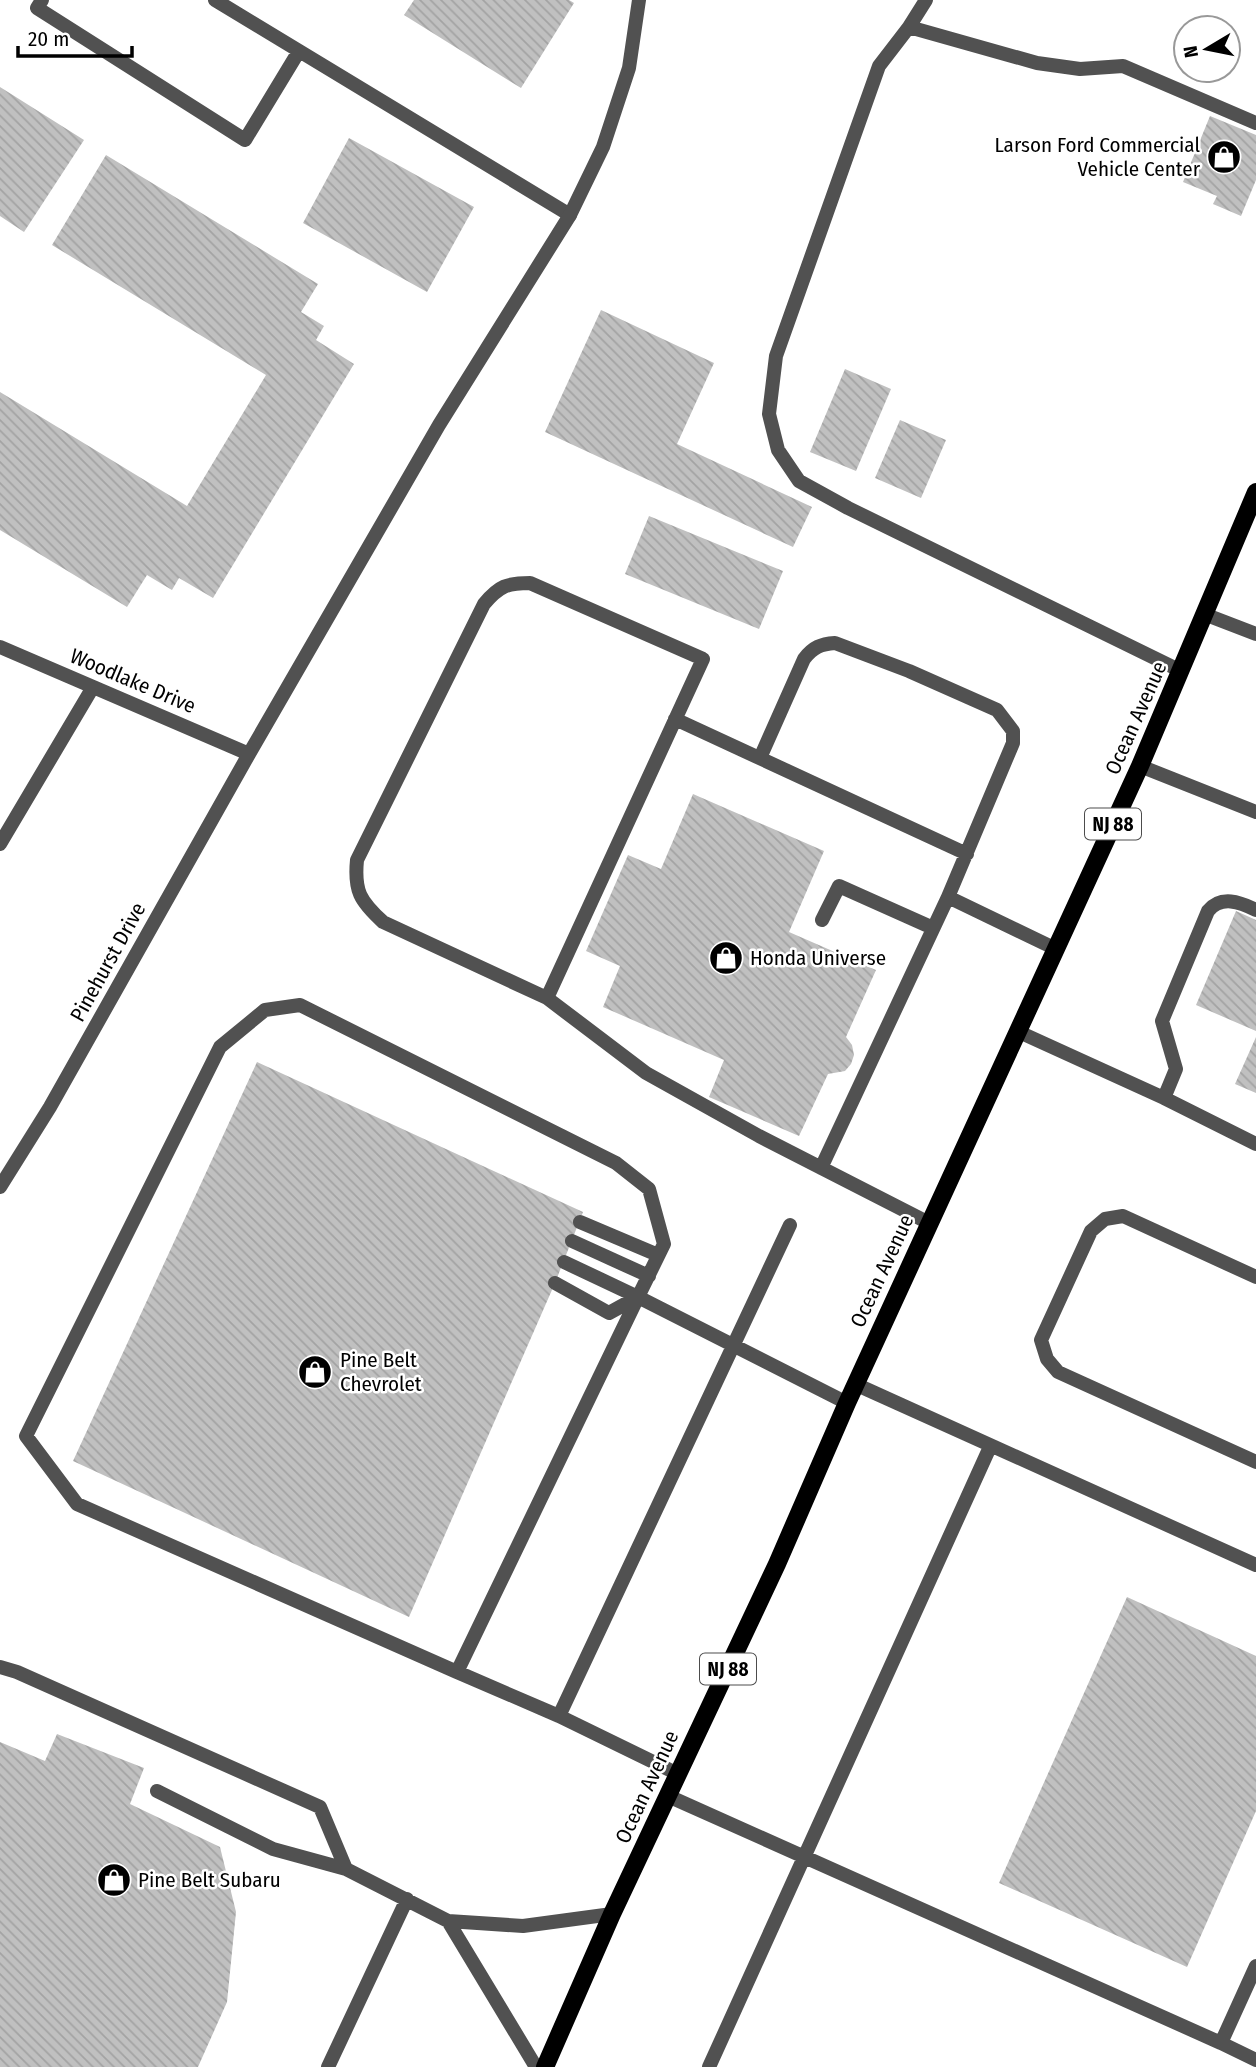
<svg xmlns="http://www.w3.org/2000/svg" width="1256" height="2067" viewBox="0 0 1256 2067" font-family="'Fira Sans Condensed',sans-serif">
<defs>
<pattern id="building-back-hatch" width="6" height="6" patternUnits="userSpaceOnUse" patternTransform="scale(1.75)"><rect width="6" height="6" fill="#c0c0c0"/><path d="M-1 5l2 2M0 0l6 6M5-1l2 2" fill="none" stroke="#a3a3a3"/></pattern>
</defs>
<rect width="100%" height="100%" fill="#fff"/>
<!-- building -->
<path fill="url(#building-back-hatch)" d="M414,0H569L574,3L521,88L404,15Z
M0,87L84,140L24,232L0,216Z
M1210,116L1256,135V180L1241,216L1213,204L1217,196L1183,182Z
M349,138L474,207L427,292L303,223Z
M106,155L318,284L301,312L324,326L316,340L354,364L213,598L179,578L172,590L147,575L127,607L0,530V392L187,506L266,375L52,245Z
M601,310L714,363L677,444L812,507L793,547L545,432Z
M845,369L891,389L856,471L810,452Z
M900,420L946,440L921,498L875,478Z
M649,516L783,571L759,629L625,574Z
M693,794L824,851L789,932L876,970L846,1037L852,1045L854,1055L851,1064L845,1071L828,1074L799,1136L709,1097L724,1060L603,1007L620,966L586,951L628,855L661,869Z
M1236,911L1256,920V1031L1196,1005Z
M1256,1037V1093L1235,1084Z
M257,1062L583,1212L555,1283L409,1617L73,1461Z
M1127,1597L1256,1656V1811L1187,1967L999,1883Z
M57,1734L144,1768L130,1804L220,1847L236,1912L227,2002L198,2067H0V1742L45,1761Z"/>
<g fill="none" stroke-linecap="round" stroke-linejoin="round">
<!-- lane -->
<path stroke="#515151" stroke-width="14" d="M42,0L37,8L245,140L299,51
M215,0L570,215
M926,0L909,27L879,66L776,356L769,414L778,450L799,481L848,508L1181,671
M909,27L1037,63L1080,69L1123,66L1256,123
M1204,614L1256,634
M675,719L967,854
M760,758L804,659C813,647 821,644 835,643L909,671L997,710L1013,731V743L948,897L821,1168
M1140,766L1256,812
M948,897L1056,949
M822,920L839,886L933,928
M547,998L703,659L530,583C507,583 499,586 484,604L357,860C354,891 360,901 383,922L547,998L646,1073L759,1136L929,1223
M1019,1032L1164,1098L1256,1144
M1164,1098L1176,1069L1162,1021L1208,911C1221,895 1240,902 1256,910
M580,1222L658,1255
M572,1241L649,1276
M564,1262L638,1297
M1256,1277L1123,1216L1105,1219L1091,1231L1041,1340L1047,1359L1058,1372L1256,1462
M855,1384L1256,1565
M0,1667L17,1672L320,1807L346,1869L448,1921L523,1926L612,1914
M457,1672L77,1504L26,1436L220,1047L265,1010L300,1005L616,1163L649,1189L664,1244L638,1297L609,1313L555,1283
M559,1716L790,1225
M678,1774L559,1716L457,1672L638,1297L847,1403
M157,1791L273,1849L346,1869
M668,1796L1221,2043L1256,2060
M448,1921L536,2067
M1221,2043L1256,1966
M328,2067L407,1899
M709,2067L990,1447"/>
<!-- street -->
<path stroke="#515151" stroke-width="14" d="M0,647L249,754
M0,844L93,687
M0,1187L50,1107L249,754L439,425L570,215L603,147L629,68L639,0"/>
<!-- primary -->
<path stroke="#000" stroke-width="18" d="M545,2067L612,1914L777,1564L847,1403L1140,766L1256,492"/>
</g>
<!-- icons -->
<defs>
<g id="shop-disc" transform="scale(1.75)"><circle r="9.5" fill="#000" stroke="#fff"/><path d="M-5-2.5h2.3a2.7 3.5 0 0 1 5.4 0H5L5.5 6h-11ZM-1.5-2.5h3a1.5 2.3 0 0 0-3 0Z" fill="#fff"/></g>
</defs>
<g fill-rule="evenodd">
<use href="#shop-disc" x="1224" y="157"/>
<use href="#shop-disc" x="726" y="958"/>
<use href="#shop-disc" x="315" y="1372"/>
<use href="#shop-disc" x="114" y="1880"/>
</g>
<g text-anchor="middle" dominant-baseline="central" stroke-width="5" stroke-linejoin="round" paint-order="stroke">
<!-- shield labels -->
<g fill="#fff" stroke="#4c4c4c" stroke-width="2">
<rect x="1085" y="808.5" width="56" height="31" rx="5"/>
<rect x="700" y="1653.5" width="56" height="31" rx="5"/>
</g>
<g font-size="19" font-weight="bold" fill="#000">
<text x="1113" y="824">NJ 88</text>
<text x="728" y="1669">NJ 88</text>
</g>
<!-- poi labels -->
<g font-size="21" fill="#000" stroke="#fff" text-anchor="start">
<text x="1200" y="145" text-anchor="end">Larson Ford Commercial<tspan x="1200" dy="24">Vehicle Center</tspan></text>
<text x="750" y="958">Honda Universe</text>
<text x="340" y="1360">Pine Belt<tspan x="340" dy="24">Chevrolet</tspan></text>
<text x="138" y="1880">Pine Belt Subaru</text>
</g>
<!-- street labels -->
<g font-size="21" fill="#000" stroke="#fff">
<text transform="translate(133 681) rotate(23)">Woodlake Drive</text>
<text transform="translate(1136 718) rotate(-66)">Ocean Avenue</text>
<text transform="translate(108 962) rotate(-61)">Pinehurst Drive</text>
<text transform="translate(882 1271) rotate(-65)">Ocean Avenue</text>
<text transform="translate(647 1787) rotate(-65)">Ocean Avenue</text>
</g>
</g>
<!-- north arrow -->
<g transform="translate(1207 49) rotate(260)"><circle r="33" fill="#ffffff" stroke="#999999" stroke-width="2"/>
<path d="M0-5L12 26L0 18L-12 26Z" fill="#000000"/>
<text y="-10" font-size="19" font-weight="bold" text-anchor="middle" fill="#000000">N</text>
</g>
<!-- scale -->
<path d="M18 46v10h114v-10" fill="none" stroke="#000000" stroke-width="3.5"/>
<text x="28" y="46" font-size="21" fill="#000000" stroke="#ffffff" stroke-width="5" paint-order="stroke">20 m</text>
</svg>
